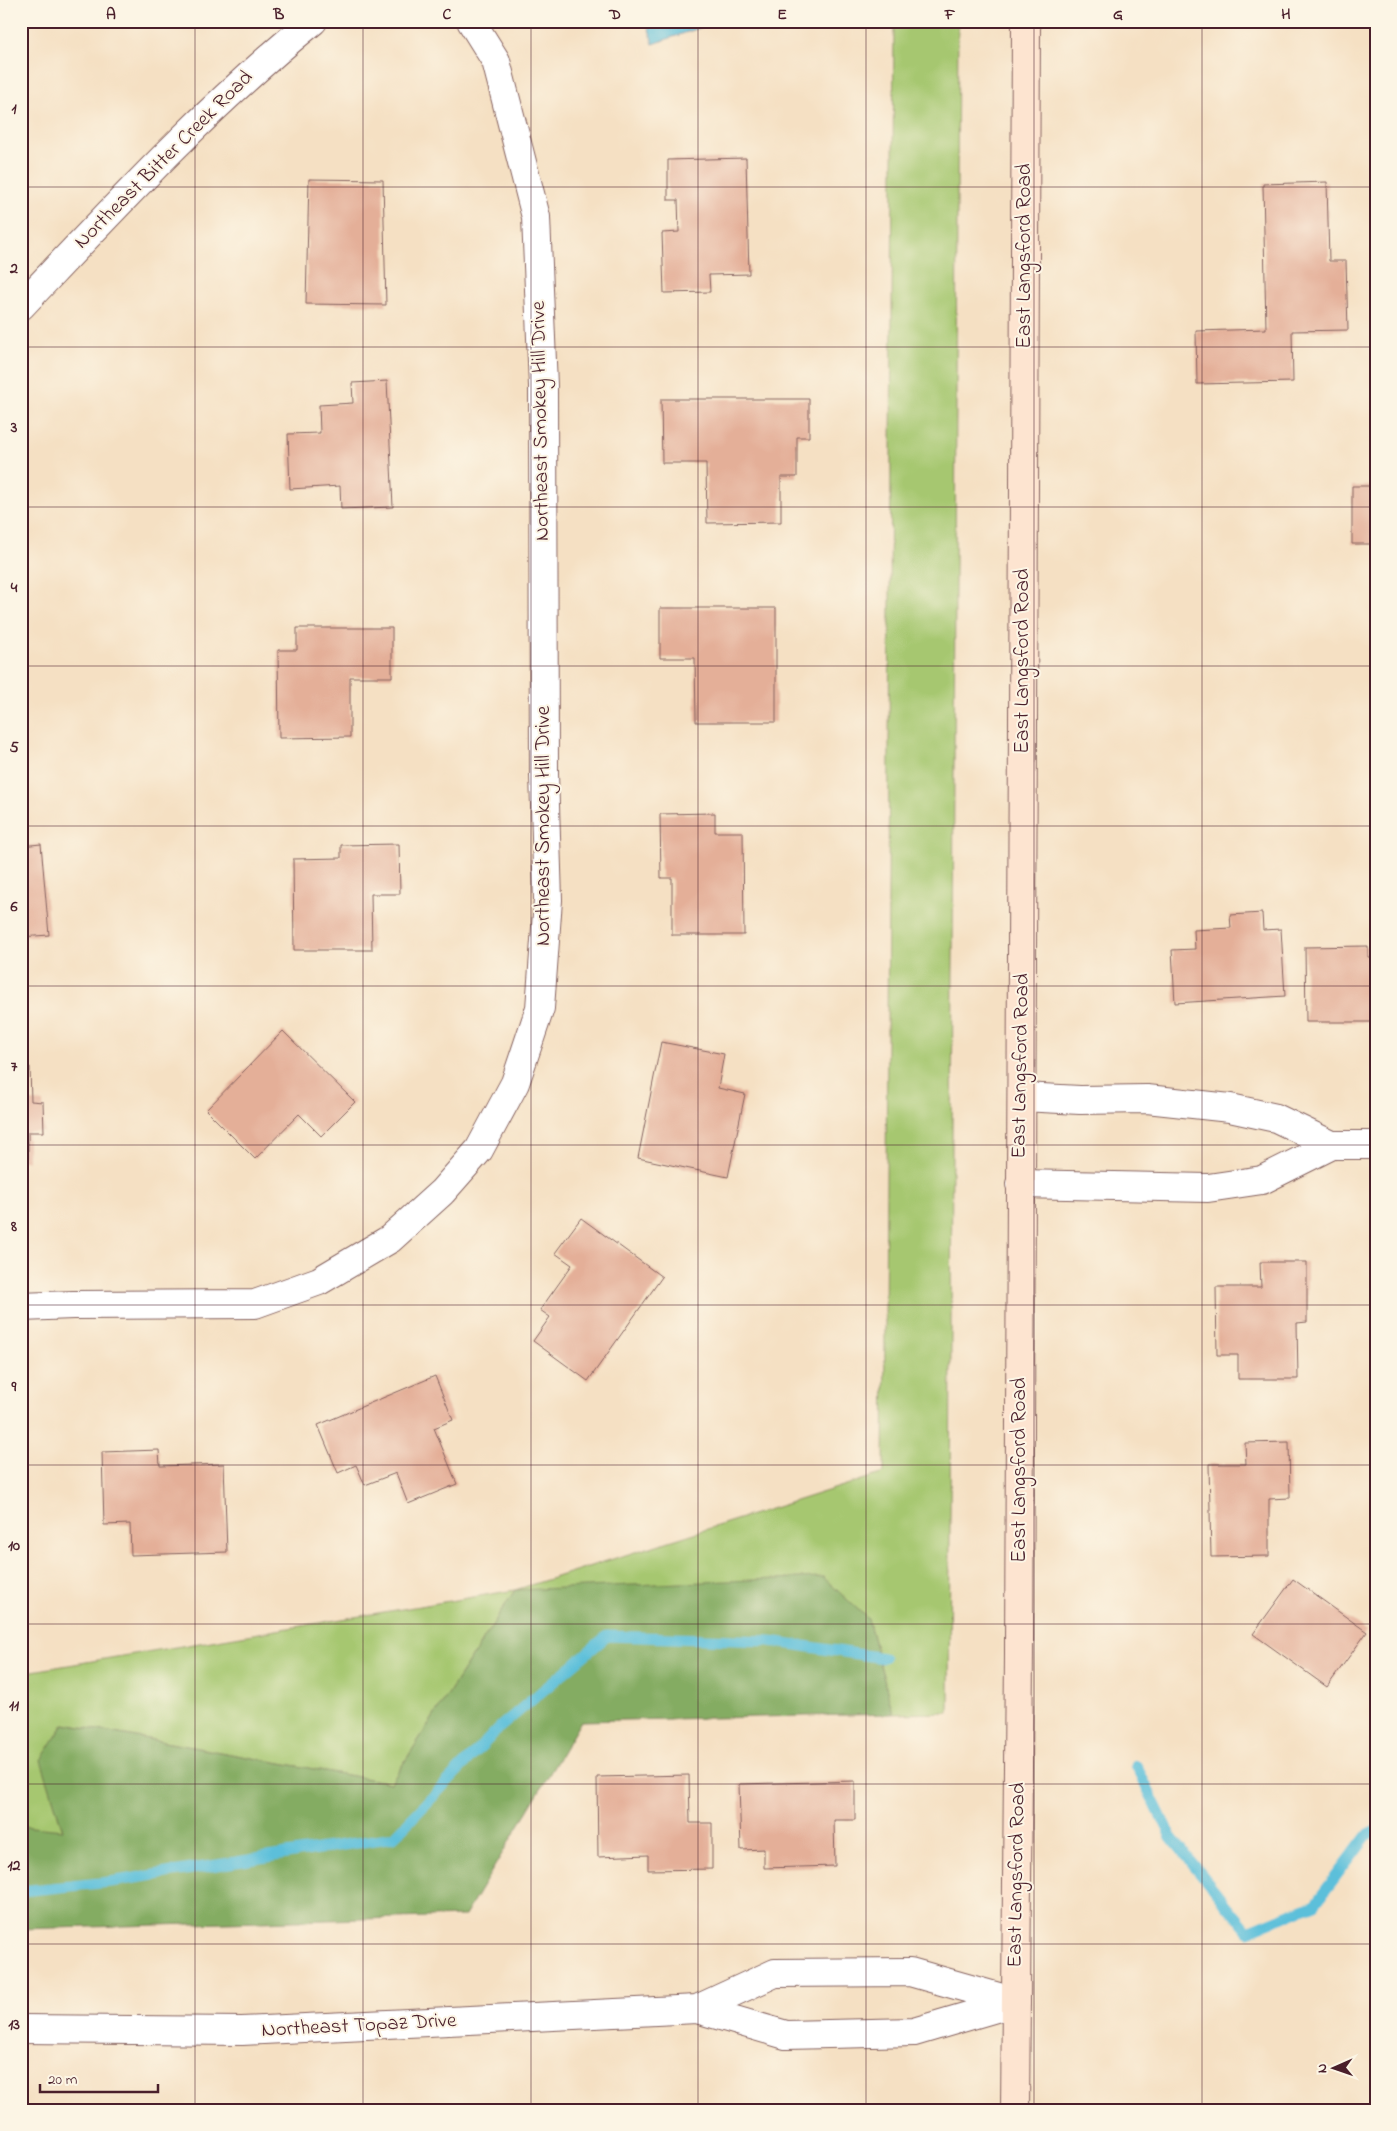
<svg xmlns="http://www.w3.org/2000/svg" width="1397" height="2131" viewBox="0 0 1397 2131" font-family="'Indie Flower',sans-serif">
<rect width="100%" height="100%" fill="#fcf5e5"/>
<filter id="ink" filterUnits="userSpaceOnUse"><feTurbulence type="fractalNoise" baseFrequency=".02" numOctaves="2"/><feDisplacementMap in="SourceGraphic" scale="10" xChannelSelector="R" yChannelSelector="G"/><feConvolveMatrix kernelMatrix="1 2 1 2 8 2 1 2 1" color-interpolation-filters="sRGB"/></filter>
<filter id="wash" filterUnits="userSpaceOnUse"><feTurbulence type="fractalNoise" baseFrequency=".0096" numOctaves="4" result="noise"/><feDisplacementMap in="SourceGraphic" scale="20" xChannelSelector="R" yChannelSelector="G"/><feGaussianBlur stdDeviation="1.12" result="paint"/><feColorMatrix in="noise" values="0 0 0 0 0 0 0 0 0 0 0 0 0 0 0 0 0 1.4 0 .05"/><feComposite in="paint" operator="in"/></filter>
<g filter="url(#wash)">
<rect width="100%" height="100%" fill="#f5e0c3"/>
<!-- green -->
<path fill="#a6c76f" stroke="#78734d" d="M894,21H958L949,1713L893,1714L868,1619L515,1590L391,1783L65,1724L42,1760L63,1831L21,1826V1673L515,1590L884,1473Z"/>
<!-- forest -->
<path fill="#84ac62" stroke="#676646" d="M823,1577L868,1619L893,1714L581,1721L465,1916L21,1929V1826L63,1830L41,1760L64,1724L391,1783L515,1590Z"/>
<!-- water -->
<path fill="#5cbfda" stroke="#536f82" d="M647,21H719L653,44Z"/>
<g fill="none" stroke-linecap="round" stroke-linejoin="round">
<!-- stream -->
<path stroke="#5cbfda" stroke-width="11" d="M1136,1765L1171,1837L1248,1931L1315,1904L1368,1834L1376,1830
M21,1891L110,1882L394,1837L500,1727L607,1636L770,1641L884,1658"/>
</g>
<g id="blocks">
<!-- building -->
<path fill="#e4af98" d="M746,158L749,274L709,275L710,292L664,293L662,233L679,232L678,200H668V160Z
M309,179L383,180L386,305L306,304Z
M1327,182L1329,261H1346L1348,330L1292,331L1293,382L1197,384L1196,331L1266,329L1263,184Z
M387,381L393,507L341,509L340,486L290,489L288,434L320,433L319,405L353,403L352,383Z
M661,399H809V437H797V477H781V522L707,523L706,463H662Z
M1352,486H1376V544H1352Z
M660,608H776V722H696L695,658H660Z
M297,628H392V677H350V737L279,738L278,650H297Z
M715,813V832H743L744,935H672V878H661L660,814Z
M41,844L49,935L21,937V846Z
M399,844L400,894H371L372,950H294L293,859L341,858V845Z
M1262,913L1263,930L1281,929L1285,996L1175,1003L1172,950L1195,949L1194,930L1231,928L1230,915Z
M1368,946V957H1376V1022H1306L1305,947Z
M283,1031L355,1102L321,1136L299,1114L255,1159L206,1110Z
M661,1042L724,1054L718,1088L745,1094L728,1177L638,1158Z
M21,1067H30L31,1101L43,1102L44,1132H28V1161H21Z
M581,1218L662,1277L588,1381L533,1341L550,1317L540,1310L572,1265L555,1253Z
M1260,1262H1307V1322L1297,1323L1298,1379H1238V1355H1217L1216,1287H1261Z
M435,1376L453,1420L434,1428L457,1484L408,1504L396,1473L365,1485L356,1465L338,1473L318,1425Z
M1289,1442L1290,1498L1269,1499V1556L1211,1557L1209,1464H1246L1245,1443Z
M159,1450L160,1466L224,1464L227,1552L131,1555L130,1524L104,1525L102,1452Z
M1293,1579L1367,1632L1327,1687L1253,1634Z
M689,1775L690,1823H712V1869L648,1870V1855L598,1857L597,1777Z
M855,1781V1820H834L835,1866L764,1868V1849L741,1850L739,1784Z"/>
</g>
</g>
<g filter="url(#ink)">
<use href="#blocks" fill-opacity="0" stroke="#866360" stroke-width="1"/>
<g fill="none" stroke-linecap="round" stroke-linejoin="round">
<!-- street casing -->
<g stroke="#866360" stroke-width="30">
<path id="street" d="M21,306C115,207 207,107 313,21
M1022,1097L1080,1100L1147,1099L1230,1108L1276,1118L1332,1145H1376
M1020,1184L1208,1188L1262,1180L1332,1145
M21,1307L73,1305L255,1304L319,1281L390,1239L442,1192L479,1150L515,1083L540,1008L548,900L544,774L543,386L536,217L496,61L471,21
M697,2009L775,1973L910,1972L1016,2002
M21,2029L242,2031L697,2009L786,2035L914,2032L1016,2002"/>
</g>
<!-- secondary casing -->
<g stroke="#866360" stroke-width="30">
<path id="secondary" d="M1015,2110L1019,1654L1026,21"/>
</g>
<!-- street -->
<use href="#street" stroke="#fff" stroke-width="28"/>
<!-- secondary -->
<use href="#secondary" stroke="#fde4d0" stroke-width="28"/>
</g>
</g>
<!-- grid -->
<path fill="none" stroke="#4a1f2b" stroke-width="1" stroke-opacity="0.55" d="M195,21V2110M363,21V2110M531,21V2110M698,21V2110M866,21V2110M1034,21V2110M1202,21V2110M21,187H1376M21,347H1376M21,507H1376M21,666H1376M21,826H1376M21,986H1376M21,1145H1376M21,1305H1376M21,1465H1376M21,1624H1376M21,1784H1376M21,1944H1376"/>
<g text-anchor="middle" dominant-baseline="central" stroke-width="4" stroke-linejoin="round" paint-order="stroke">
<!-- street labels -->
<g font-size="21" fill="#4a1f2b" stroke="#fcf5e5">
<text transform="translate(164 160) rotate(-45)">Northeast Bitter Creek Road</text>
<text transform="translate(1025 256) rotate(-90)">East Langsford Road</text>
<text transform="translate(541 421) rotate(-91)">Northeast Smokey Hill Drive</text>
<text transform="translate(1023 661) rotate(-90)">East Langsford Road</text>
<text transform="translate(544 826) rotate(-90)">Northeast Smokey Hill Drive</text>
<text transform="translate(1021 1066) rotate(-89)">East Langsford Road</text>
<text transform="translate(1020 1470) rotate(-90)">East Langsford Road</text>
<text transform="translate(1017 1875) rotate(-89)">East Langsford Road</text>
<text transform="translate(359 2026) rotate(-3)">Northeast Topaz Drive</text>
</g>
</g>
<!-- margin -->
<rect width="1397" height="2131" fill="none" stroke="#fcf5e5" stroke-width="55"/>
<!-- north arrow -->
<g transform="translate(1334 2068) rotate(268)" stroke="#fcf5e5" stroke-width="4" paint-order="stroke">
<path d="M0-4L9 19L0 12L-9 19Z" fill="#4a1f2b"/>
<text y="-8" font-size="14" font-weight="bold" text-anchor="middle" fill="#4a1f2b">N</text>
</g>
<!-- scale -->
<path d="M40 2084v8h118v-8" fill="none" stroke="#4a1f2b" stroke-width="2.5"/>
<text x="48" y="2084" font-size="15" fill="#4a1f2b" stroke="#fcf5e5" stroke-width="4" paint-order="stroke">20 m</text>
<rect x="28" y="28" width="1342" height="2076" fill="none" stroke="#4a1f2b" stroke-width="2"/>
<g font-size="16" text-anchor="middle" font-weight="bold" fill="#4a1f2b">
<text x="111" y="19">A</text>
<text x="279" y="19">B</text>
<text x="447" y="19">C</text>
<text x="615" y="19">D</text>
<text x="782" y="19">E</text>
<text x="950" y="19">F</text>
<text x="1118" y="19">G</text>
<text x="1286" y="19">H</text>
<text x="14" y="113">1</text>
<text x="14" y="273">2</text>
<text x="14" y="432">3</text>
<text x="14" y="592">4</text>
<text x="14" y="752">5</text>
<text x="14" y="911">6</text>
<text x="14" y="1071">7</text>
<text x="14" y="1231">8</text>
<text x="14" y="1391">9</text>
<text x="14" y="1550">10</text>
<text x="14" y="1710">11</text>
<text x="14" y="1870">12</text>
<text x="14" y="2029">13</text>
</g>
</svg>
